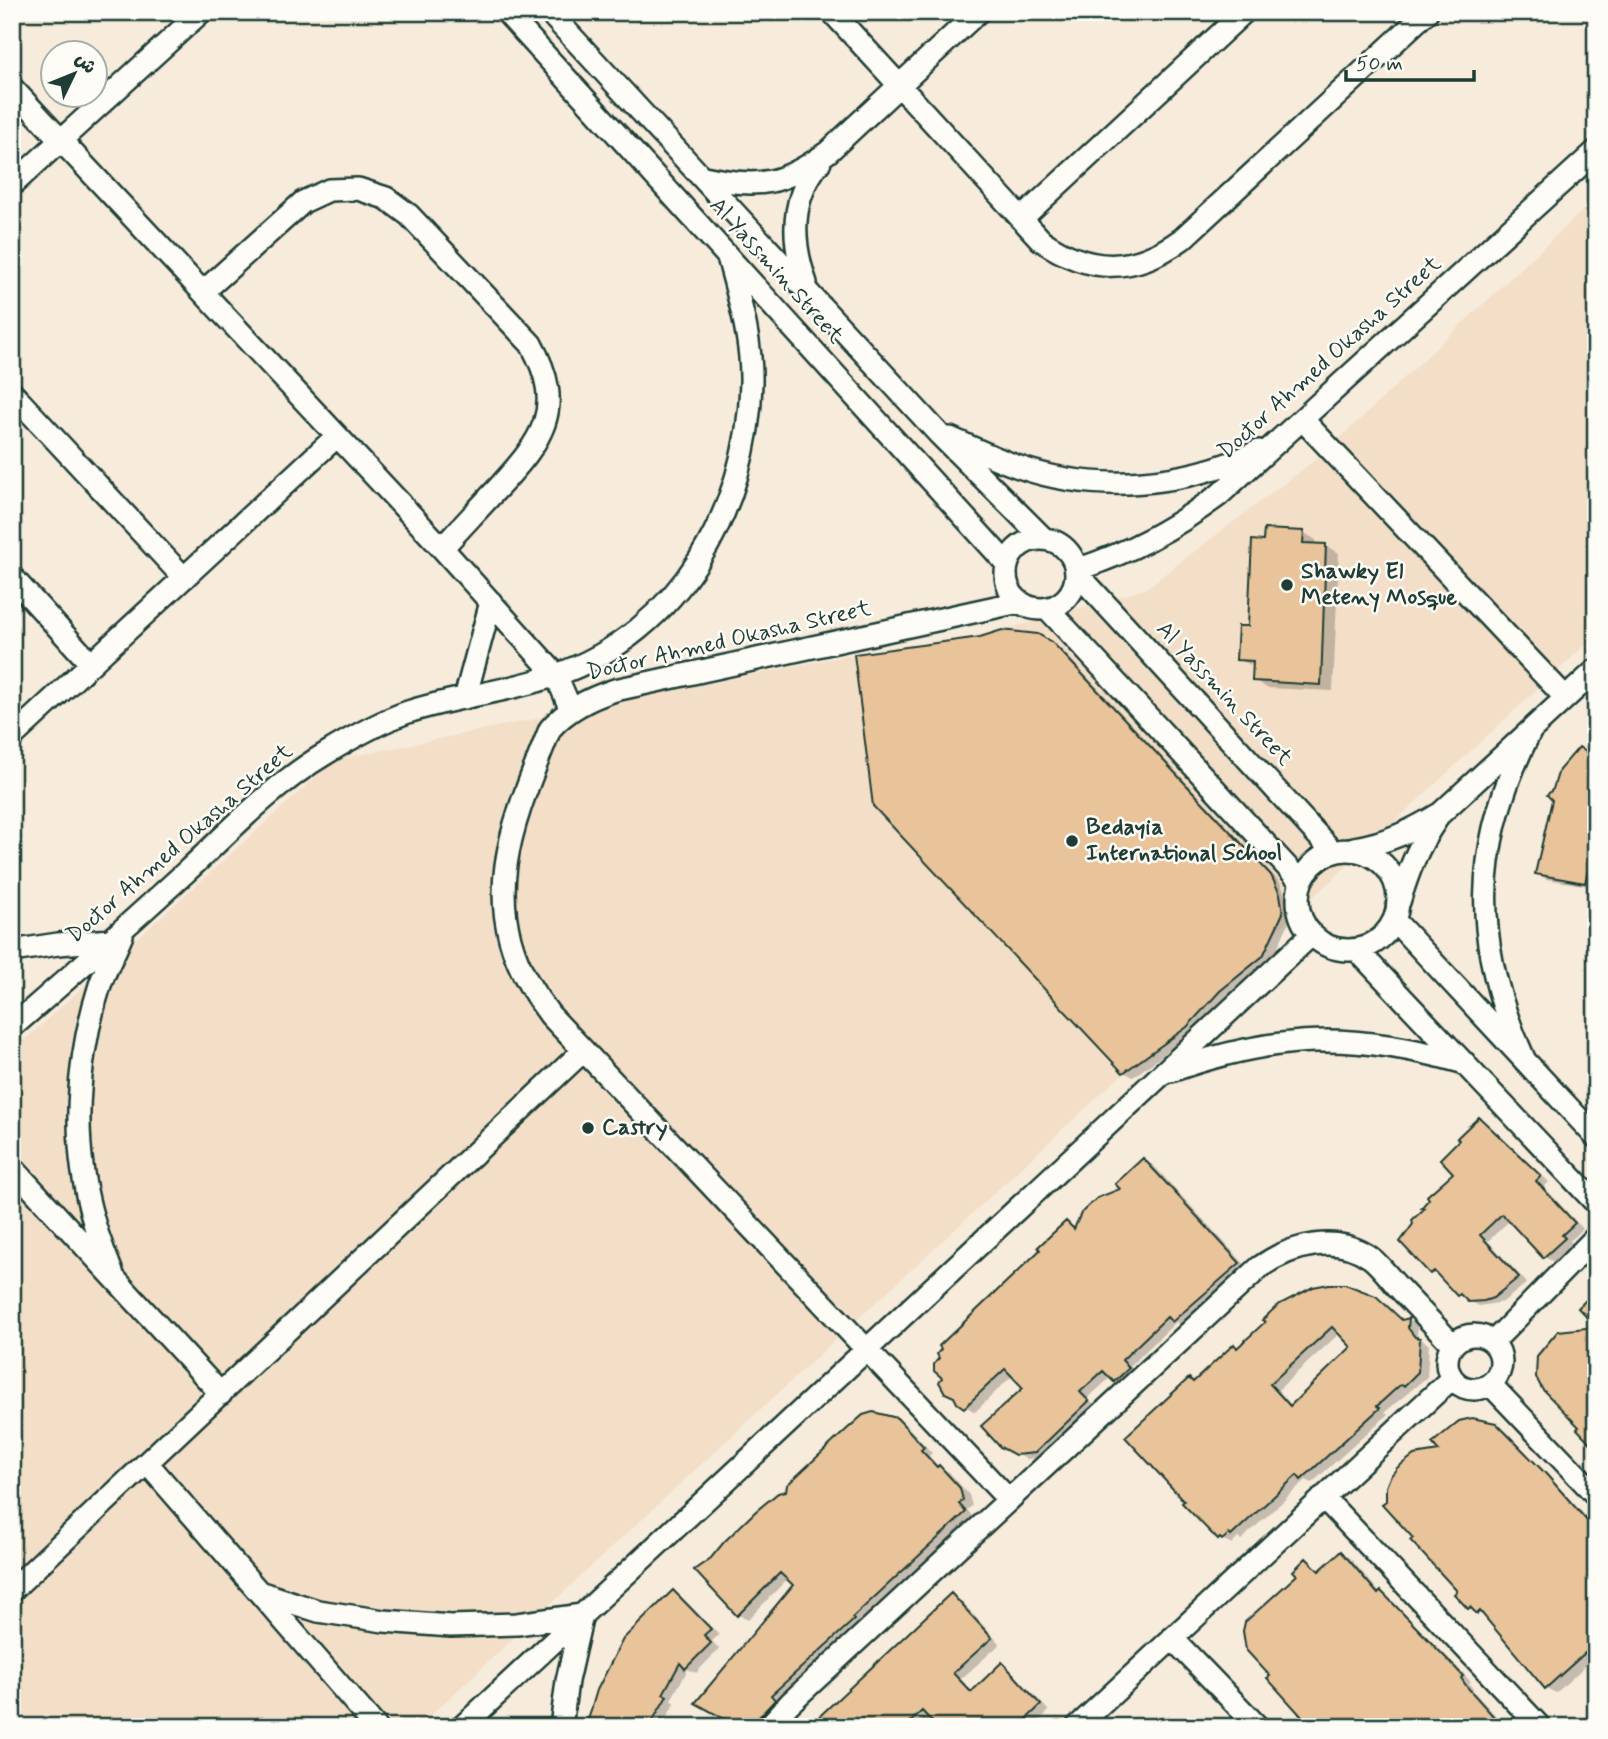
<svg xmlns="http://www.w3.org/2000/svg" width="1608" height="1739" viewBox="0 0 1608 1739" font-family="Mynerve,'Playpen Sans Arabic',sans-serif">
<rect width="100%" height="100%" fill="#f7ebdb"/>
<filter id="ink" filterUnits="userSpaceOnUse"><feTurbulence type="fractalNoise" baseFrequency=".0143" numOctaves="2"/><feDisplacementMap in="SourceGraphic" scale="14" xChannelSelector="R" yChannelSelector="G"/><feConvolveMatrix kernelMatrix="1 2 1 2 8 2 1 2 1" color-interpolation-filters="sRGB"/></filter>
<g filter="url(#ink)">
<!-- built -->
<path fill="#f3dfc8" d="M1596,198V635L418,1727H12V1051L335,760L854,654L980,637L1145,589L1323,454Z"/>
<!-- shadow -->
<path fill="#0003" fill-rule="evenodd" d="M1303,532L1316,540V545L1326,546L1339,553L1333,691L1267,688L1254,680L1255,667L1238,659L1250,628L1265,543Z
M1038,636L1063,651L1280,882L1288,901L1291,918L1272,960L1229,995L1196,1031L1133,1077L1124,1072Z
M1596,750L1594,887L1546,879L1537,873Z
M1479,1119L1489,1125L1549,1182L1544,1187L1583,1229L1570,1241L1573,1244L1554,1262L1544,1257L1510,1220L1488,1241L1527,1283L1503,1302L1479,1306L1458,1295L1442,1277L1431,1273L1402,1242L1456,1173Z
M1143,1160L1153,1165L1248,1268L1183,1326L1176,1322L1130,1366L1137,1374L1124,1386L1111,1377L1088,1398L1097,1407L1044,1457L1026,1459L1002,1446L1025,1388L1013,1375L975,1412L958,1402L1043,1250L1067,1223L1076,1228L1123,1190Z
M1375,1297L1386,1303L1404,1321L1409,1320L1418,1325L1417,1335L1429,1345L1427,1377L1385,1412L1388,1414L1312,1483L1306,1480L1241,1540L1238,1538L1232,1544L1219,1538L1194,1383L1238,1349ZM1340,1333L1353,1347L1292,1406L1278,1390Z
M896,1420L906,1425L932,1453L929,1456L938,1466L949,1472L969,1495L972,1506L967,1510L974,1518L860,1624L766,1727H742L795,1585L788,1578L748,1620L739,1615L697,1570L788,1492Z
M1496,1425L1506,1431L1596,1527V1656L1556,1693L1546,1688L1488,1618L1469,1607L1459,1591L1443,1453Z
M1341,1553L1350,1558L1380,1593L1390,1599L1458,1668L1471,1682L1469,1683L1476,1694L1506,1727H1313L1299,1575L1307,1561L1321,1572Z
M673,1592L682,1597L719,1635L712,1641L719,1649L696,1673L688,1669L671,1700L675,1703L661,1727H588Z
M951,1595L960,1600L1000,1644L961,1679L973,1692L1002,1665L1011,1670L1049,1711L1033,1727H808Z"/>
<!-- building -->
<path fill="#e9c39a" stroke="#1f3d34" stroke-width="2" fill-rule="evenodd" d="M1264,529L1304,531L1303,543L1326,544L1321,685L1252,681L1253,661L1236,660L1238,626H1248L1252,540L1263,541Z
M1002,630L1038,634L1053,643L1271,875L1280,894L1283,913L1263,956L1220,991L1187,1027L1123,1073L873,806L854,654L980,637Z
M1579,747L1596,759V835L1585,883L1535,874L1552,800L1547,795L1553,789L1559,770Z
M1479,1117L1541,1176L1536,1181L1575,1223L1562,1235L1565,1238L1543,1258L1502,1214L1480,1235L1519,1277L1493,1298L1484,1301L1468,1302L1460,1294L1457,1296L1434,1271L1430,1274L1400,1242L1413,1224L1412,1220L1424,1209L1421,1208L1429,1199L1427,1196L1453,1173L1440,1159L1459,1140L1457,1138Z
M1143,1158L1240,1263L1172,1322L1167,1317L1122,1360L1129,1368L1114,1382L1103,1371L1080,1392L1089,1401L1035,1453L1015,1455L1000,1447L981,1426L1023,1388L1005,1369L964,1408L957,1403L954,1397L945,1393L939,1382L942,1378L934,1371V1364L939,1358L937,1354L941,1349L939,1346L1040,1250L1038,1247L1066,1221L1074,1229L1081,1213L1097,1198L1120,1189L1115,1184Z
M1329,1284H1345L1376,1296L1402,1320L1409,1318L1408,1328L1415,1337L1420,1338L1418,1372L1404,1386L1400,1385L1377,1406L1380,1408L1301,1480L1297,1475L1231,1536L1229,1534L1222,1540L1220,1538L1218,1540L1182,1503L1184,1501L1125,1437L1189,1378L1193,1382L1234,1344L1237,1348L1265,1322L1262,1320L1278,1305L1313,1287ZM1332,1327L1351,1347L1290,1406L1270,1384Z
M1596,1290V1449L1577,1429L1579,1427L1542,1389L1536,1377L1537,1356L1558,1331L1596,1327L1578,1308Z
M873,1412L897,1418L924,1447L921,1450L937,1467L939,1465L960,1488L963,1500L959,1504L966,1512L852,1618L854,1620L771,1695L775,1700L758,1718L755,1727H739L695,1703L793,1585L780,1573L737,1616L694,1570L711,1558L724,1542L756,1511L778,1493L786,1491L787,1485L846,1430L863,1415Z
M1472,1418L1496,1423L1546,1474L1596,1531V1643L1545,1689L1480,1611L1477,1614L1470,1607L1468,1609L1454,1594L1457,1591L1410,1540L1413,1538L1382,1504L1386,1501V1487L1390,1477L1398,1467L1414,1455L1439,1451L1432,1443L1459,1421Z
M1341,1551L1378,1594L1381,1591L1449,1661L1463,1676L1461,1678L1467,1687L1503,1727H1311L1267,1678L1270,1676L1246,1650L1243,1631L1245,1622L1297,1575L1293,1571L1306,1558L1319,1571Z
M673,1590L711,1629L704,1635L711,1643L685,1669L680,1663L663,1694L667,1696L649,1727H586L597,1690L623,1639Z
M951,1593L992,1638L953,1673L971,1692L1002,1662L1041,1705L1018,1727H937L922,1711L905,1727H808Z"/>
<g fill="none" stroke-linecap="round" stroke-linejoin="round">
<!-- minor casing -->
<g stroke="#1f3d34" stroke-width="26">
<path id="minor" d="M506,12L1007,564
M549,12L939,434L1044,539
M832,12L1041,240C1089,274 1134,274 1182,239L1427,12
M12,88L442,548L556,675L571,710
M704,177C759,188 782,186 828,152L978,12
M12,185L201,12
M1021,219L1244,12
M806,283C791,240 790,198 820,162
M203,292L303,202L329,190L358,189L386,198L409,215L531,344C567,409 542,440 498,488C479,508 461,528 442,548
M12,393L184,578
M1303,420L1565,697
M950,438C973,448 996,459 1019,467C1097,494 1185,486 1259,451
M1006 574a35 35 0 1 1 70 0a35 35 0 1 1-70 0Z
M1076,570C1131,552 1173,529 1219,495L1596,151
M1076,572L1333,852
M12,577L91,664
M1048,609L1301,882
M465,698L491,602
M12,737L337,436
M1354,848C1387,843 1413,830 1441,813L1596,670
M1298 900a50 50 0 1 1 100 0a50 50 0 1 1-100 0Z
M1399,902C1408,872 1418,846 1436,820
M1394,920L1596,1137
M1357,950L1596,1203
M12,951L58,944L112,940
M12,1027C71,976 129,924 187,871C231,830 273,785 325,754C351,738 379,722 408,712C456,696 508,692 556,675C680,632 748,509 751,383C752,340 739,298 728,257
M1525,1061C1471,943 1472,845 1531,730
M1171,1071C1278,1033 1356,1032 1465,1063
M12,1167L221,1394
M113,1275C106,1257 98,1238 93,1219C71,1143 76,1060 100,985C106,968 115,952 122,935
M1447 1362a27 27 0 1 1 54 0a27 27 0 1 1-54 0Z
M1493,1342L1596,1237
M1490,1384L1596,1495
M147,1463L376,1727
M1323,1497L1540,1727
M1009,1500L550,1015C543,1005 535,995 529,984C477,895 517,814 550,729C567,709 590,698 615,690L1019,602
M12,1590L583,1051
M259,1592L318,1611L384,1621L451,1626L517,1624L582,1615L567,1681L561,1727
M1172,1638L1258,1727
M462,1727L1311,935
M768,1727L790,1703L1260,1267C1291,1245 1337,1233 1371,1258C1380,1265 1389,1277 1397,1286C1415,1305 1434,1325 1453,1345
M1077,1727L1452,1378"/>
</g>
<!-- minor -->
<use href="#minor" stroke="#fdfcf7" stroke-width="21"/>
</g>
</g>
<!-- markers -->
<g fill="#1f3d34" stroke="#fdfcf7" stroke-width="2.5">
<circle cx="1287" cy="585" r="7"/>
<circle cx="1072" cy="841" r="7"/>
<circle cx="588" cy="1128" r="7"/>
</g>
<g text-anchor="middle" dominant-baseline="central" stroke-width="5" stroke-linejoin="round" paint-order="stroke">
<!-- street labels -->
<g font-size="23" fill="#1f3d34" stroke="#fdfcf7">
<text transform="translate(776 271) rotate(48)">Al Yassmin Street</text>
<text transform="translate(1330 358) rotate(-42)">Doctor Ahmed Okasha Street</text>
<text transform="translate(729 641) rotate(-13)">Doctor Ahmed Okasha Street</text>
<text transform="translate(1224 694) rotate(47)">Al Yassmin Street</text>
<text transform="translate(180 844) rotate(-41)">Doctor Ahmed Okasha Street</text>
</g>
<!-- poi labels -->
<g font-size="23" font-weight="bold" fill="#1f3d34" stroke="#fdfcf7" text-anchor="start">
<text x="1301" y="572">Shawky El<tspan x="1301" dy="26">Meteny Mosque</tspan></text>
<text x="1086" y="828">Bedayia<tspan x="1086" dy="26">International School</tspan></text>
<text x="602" y="1128">Castry</text>
</g>
</g>
<!-- margin -->
<rect width="1608" height="1739" fill="none" stroke="#fdfcf7" stroke-width="42"/>
<rect x="21" y="21" width="1566" height="1697" fill="none" stroke="#1f3d34" stroke-width="2.5" filter="url(#ink)"/>
<!-- north arrow -->
<g transform="translate(74 74) rotate(47)"><circle r="33" fill="#fdfcf7" stroke="#a4b0a9" stroke-width="2"/>
<path d="M0-5L12 26L0 18L-12 26Z" fill="#1f3d34"/>
<text y="-10" font-size="19" font-weight="bold" text-anchor="middle" fill="#1f3d34">ش</text>
</g>
<!-- scale -->
<path d="M1346 70v10h128v-10" fill="none" stroke="#1f3d34" stroke-width="3.5"/>
<text x="1356" y="70" font-size="21" fill="#1f3d34" stroke="#fdfcf7" stroke-width="5" paint-order="stroke">50 m</text>
</svg>
